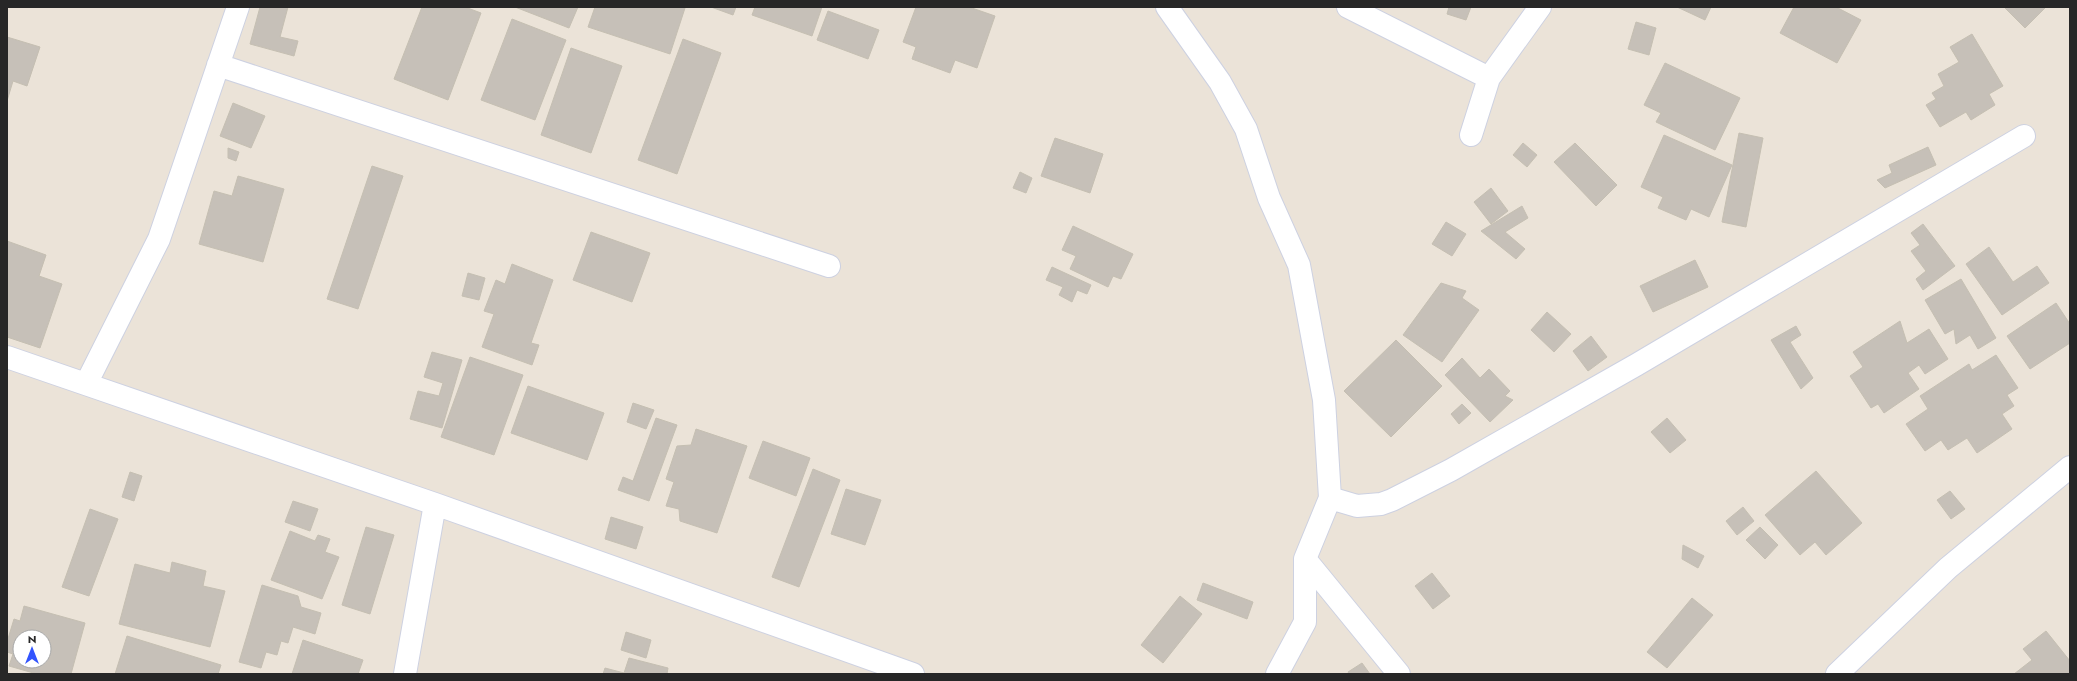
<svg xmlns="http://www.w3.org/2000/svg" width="2077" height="681" viewBox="0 0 2077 681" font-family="Jost,sans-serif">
<rect width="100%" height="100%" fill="#ebe3d8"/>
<!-- building -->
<path fill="#c6c0b8" stroke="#c5bfb2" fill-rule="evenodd" d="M260,7H288L280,37L298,41L294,56L250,44Z
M422,7H465L481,13L448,100L394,79Z
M515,7H578L569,28Z
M595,7H680L685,8L670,54L588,27Z
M711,7H736L733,15Z
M755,7H822L812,36L752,15Z
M916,7H969L995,16L977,68L955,60L950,73L912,59L916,47L903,42Z
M1449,7H1471L1466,20L1447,14Z
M1677,7H1711L1705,20Z
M1794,7H1836L1861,20L1837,63L1780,33Z
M2004,7H2046L2025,28Z
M828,11L879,30L868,59L817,40Z
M512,19L566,40L535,120L481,100Z
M1636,22L1656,28L1649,55L1628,49Z
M1972,34L2003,86L1989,94L1995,105L1971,120L1966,112L1940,127L1926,105L1936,99L1932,93L1944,86L1938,74L1959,62L1950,47Z
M7,37L40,47L27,86L13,81L7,101Z
M683,39L721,53L677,174L638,160Z
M571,48L622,66L591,153L541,135Z
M1665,63L1740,98L1715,150L1656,122L1661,113L1644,105Z
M233,103L265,116L251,148L220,136Z
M1739,133L1763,138L1746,227L1722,222Z
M1664,135L1732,165L1709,217L1691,209L1686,220L1658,208L1663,197L1641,187Z
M1055,138L1103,154L1090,193L1041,176Z
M1523,143L1537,155L1527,167L1513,155Z
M1575,143L1617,185L1596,206L1554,162Z
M1928,147L1936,165L1885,188L1877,180L1892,173L1889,165Z
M228,148L239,152L236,161L228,158Z
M372,166L403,176L358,309L327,299Z
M1020,172L1032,178L1026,193L1013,188Z
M238,176L284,189L263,262L199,244L214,191L232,196Z
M1491,188L1508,211L1491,224L1474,202Z
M1522,206L1528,218L1505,232L1525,249L1516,259L1481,231Z
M1446,222L1466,234L1452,256L1432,244Z
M1923,224L1955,266L1923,290L1916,279L1926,271L1911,251L1920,245L1911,233Z
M1073,226L1133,254L1121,279L1113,276L1108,287L1070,269L1076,256L1062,250Z
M591,232L650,253L632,302L573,280Z
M7,241L46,255L39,276L62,284L40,348L7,337Z
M1989,247L2013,282L2037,266L2049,283L2002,315L1966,264Z
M1695,260L1708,287L1653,312L1640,286Z
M512,264L553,280L531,343L539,345L532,365L482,347L494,314L484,311L496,280L505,284Z
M1052,267L1091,285L1087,294L1077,290L1072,302L1059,295L1063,287L1046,280Z
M468,273L485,278L479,300L462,296Z
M1961,279L1996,338L1978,349L1970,335L1956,344L1954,329L1945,334L1925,300Z
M1441,283L1466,291L1462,298L1479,310L1442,362L1403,335Z
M2056,303L2070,324V343L2030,369L2007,336Z
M1547,312L1571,334L1554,352L1531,330Z
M1900,321L1907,343L1929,329L1948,359L1925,374L1919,365L1908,373L1919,389L1884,413L1878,404L1871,408L1850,376L1863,367L1853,352Z
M1796,326L1801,335L1790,342L1813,378L1801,389L1771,340Z
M1591,336L1607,357L1588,371L1573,351Z
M1396,340L1442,386L1391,437L1344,391Z
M432,352L462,360L442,428L410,419L418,391L439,396L443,383L424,377Z
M1996,355L2018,388L2007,395L2014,406L2002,414L2012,429L1977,453L1967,438L1948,450L1941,440L1925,451L1906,424L1928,409L1920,396L1969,364L1972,370Z
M470,357L523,375L494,455L441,437Z
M1462,358L1480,378L1489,369L1510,391L1505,396L1513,400L1490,422L1445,375Z
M528,386L604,413L587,460L511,433Z
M633,403L654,410L646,429L627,422Z
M1462,404L1471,413L1459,424L1451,414Z
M656,418L677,425L649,501L618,490L623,477L633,481Z
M1667,418L1686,440L1670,453L1651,432Z
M696,429L747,446L717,533L680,521L679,509L666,506L674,482L666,479L677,446L691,445Z
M763,441L810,458L796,496L749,478Z
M813,469L840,480L799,587L772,577Z
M1816,471L1862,523L1826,555L1815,542L1800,555L1765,515Z
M130,472L142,476L134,501L122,497Z
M846,489L881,500L865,545L831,534Z
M1950,491L1965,509L1951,519L1937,500Z
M293,501L318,509L310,531L285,522Z
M1743,507L1754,521L1737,535L1726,521Z
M90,509L118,519L89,596L62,587Z
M611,517L643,527L636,549L605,539Z
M366,527L394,535L370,614L342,605Z
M1760,527L1778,545L1765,559L1746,540Z
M290,531L315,541L318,535L330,539L325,552L339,557L322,599L271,580Z
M1683,545L1704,556L1698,568L1682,559Z
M172,562L206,571L203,586L225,591L210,647L119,624L135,564L170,573Z
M1432,573L1450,596L1433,609L1415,586Z
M1203,583L1253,602L1247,619L1197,600Z
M262,585L298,596L301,607L321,613L315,634L293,627L288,643L281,641L277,655L266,652L261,668L239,662Z
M1180,596L1202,614L1163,663L1141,645Z
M1692,598L1713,615L1667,668L1647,652Z
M24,606L85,623L71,674H37L9,666L13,654L7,652V642L14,619L20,621ZM20,637H44V661H20Z
M2046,631L2070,661V674H2014L2032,660L2023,649Z
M626,632L651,640L646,658L621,650Z
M127,636L221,665L218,674H115Z
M303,640L363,660L358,674H292Z
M629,658L668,668L667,674H603L605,668L624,673Z
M1362,663L1370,674H1349L1348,672Z"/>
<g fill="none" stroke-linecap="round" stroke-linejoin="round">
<!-- street casing -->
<g stroke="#cdd1e1" stroke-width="24">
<path id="street" d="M1167,7L1220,82L1246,129L1269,198L1299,265L1324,400L1330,498L1305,559V622L1277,674
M1348,7L1489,78L1471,135
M218,65L829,266
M1489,78L1540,7
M7,357L435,504L913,674
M86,384L159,239L238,7
M1330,498L1357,506L1381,504L1392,500L1451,470L1636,365L2024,136
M1305,559L1399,674
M405,674L435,504
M1837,674L1948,568L2070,467"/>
</g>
<!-- street -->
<use href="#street" stroke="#fff" stroke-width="22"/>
</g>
<!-- border -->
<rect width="2077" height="681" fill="none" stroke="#272727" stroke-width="16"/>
<!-- north arrow -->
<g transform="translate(32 649)"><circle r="19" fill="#ffffff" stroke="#a9a9a9"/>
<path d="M0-3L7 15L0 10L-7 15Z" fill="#3254fe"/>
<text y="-6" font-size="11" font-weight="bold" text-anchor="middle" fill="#272727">N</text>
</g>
</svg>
